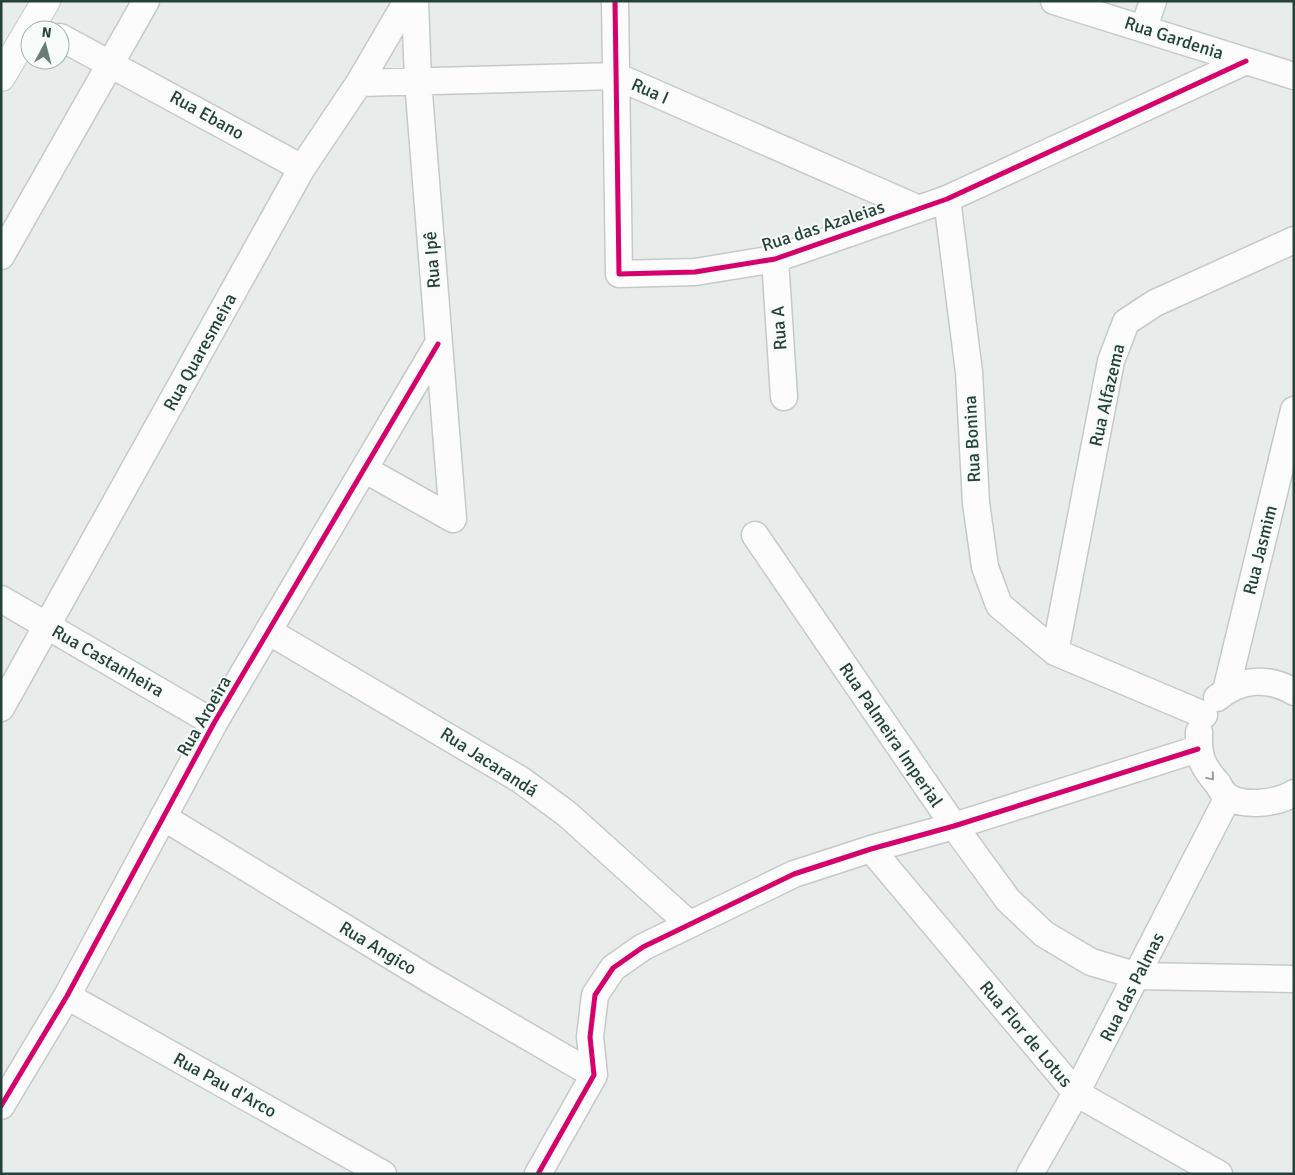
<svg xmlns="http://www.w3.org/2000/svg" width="1295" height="1175" viewBox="0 0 1295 1175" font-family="Signika,sans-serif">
<rect width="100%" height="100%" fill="#e8edeb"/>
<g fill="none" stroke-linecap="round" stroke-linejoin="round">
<!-- minor casing -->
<g stroke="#c5cac8" stroke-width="29">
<path id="minor" d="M415,1L418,81L453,519
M615,1L619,274L695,272L775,259L947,199L1246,61
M1054,1L1294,76
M1144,28L1153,1
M60,37L302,168
M359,83L616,76L919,209
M947,199L969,372L976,503L985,567L999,605L1055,652L1204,715
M1,256L146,1
M775,259L784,397
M364,469L453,519
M755,535L954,826L1008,900L1044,934L1091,962L1138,976L1294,979
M1,599L214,723
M268,631L521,780L567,814L688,923
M1055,652L1111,361L1126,322L1155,303L1294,240
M1226,691L1294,410
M1217,698C1240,679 1268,676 1294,692
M1,708L302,168L359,83L407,1
M1199,732C1198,757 1202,766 1218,784C1220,788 1224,794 1227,796C1244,808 1278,803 1294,793
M163,817L429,979L594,1075
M871,849L1076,1093L1219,1174
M67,996L383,1174
M1,1106L67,996L214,723L438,344
M538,1174L594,1075L590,1037L595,995L613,968L643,947L794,874L871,849L954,826L1198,749
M1030,1174L1076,1093L1228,797"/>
</g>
<!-- secondary casing -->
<g stroke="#c3cbc8" stroke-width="30">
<path id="secondary" d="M1,77L46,1"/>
</g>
<!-- minor -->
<use href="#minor" stroke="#fcfcfc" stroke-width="26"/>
<!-- secondary -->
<use href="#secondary" stroke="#fcfcfc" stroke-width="28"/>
<!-- cycleway casing -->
<g stroke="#f7fbf9" stroke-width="8">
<path id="cycleway" d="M615,1L619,274L695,272L775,259L947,199L1246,61
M1,1106L67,996L214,723L438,344
M538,1174L594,1075L590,1037L595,995L613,968L643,947L794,874L871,849L954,826L1198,749"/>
</g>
<!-- cycleway -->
<use href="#cycleway" stroke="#d6006c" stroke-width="5"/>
</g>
<!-- one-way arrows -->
<defs><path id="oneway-chevron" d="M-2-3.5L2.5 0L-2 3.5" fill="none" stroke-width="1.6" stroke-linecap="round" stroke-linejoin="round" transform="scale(1.25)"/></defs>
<use stroke="#909f9b" href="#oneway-chevron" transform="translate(1211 777) rotate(50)"/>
<g text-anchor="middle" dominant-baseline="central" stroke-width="4" stroke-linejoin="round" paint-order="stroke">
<!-- street labels -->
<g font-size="18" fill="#24423a" stroke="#f7fbf9">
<text transform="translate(1174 38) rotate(18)">Rua Gardenia</text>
<text transform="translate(650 91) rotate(24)">Rua I</text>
<text transform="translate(207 115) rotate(29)">Rua Ebano</text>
<text transform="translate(823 226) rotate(-18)">Rua das Azaleias</text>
<text transform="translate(432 260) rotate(-94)">Rua Ipê</text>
<text transform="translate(779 328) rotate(-94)">Rua A</text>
<text transform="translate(200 352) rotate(-61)">Rua Quaresmeira</text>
<text transform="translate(1107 395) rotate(-77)">Rua Alfazema</text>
<text transform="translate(972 439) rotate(-93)">Rua Bonina</text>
<text transform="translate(1260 550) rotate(-76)">Rua Jasmim</text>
<text transform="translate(108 661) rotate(30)">Rua Castanheira</text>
<text transform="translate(204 716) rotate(-60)">Rua Aroeira</text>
<text transform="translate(891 735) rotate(56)">Rua Palmeira Imperial</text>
<text transform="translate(489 762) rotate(33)">Rua Jacarandá</text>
<text transform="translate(378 948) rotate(31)">Rua Angico</text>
<text transform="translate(1132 987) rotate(-63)">Rua das Palmas</text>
<text transform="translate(1026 1034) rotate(50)">Rua Flor de Lotus</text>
<text transform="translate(225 1085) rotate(29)">Rua Pau d'Arco</text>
</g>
</g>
<!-- border -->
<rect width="1295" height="1175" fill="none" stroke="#24423a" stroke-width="5"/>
<!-- north arrow -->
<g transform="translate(45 45) rotate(7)"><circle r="24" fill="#f7fbf9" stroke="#a3b1ad"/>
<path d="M0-4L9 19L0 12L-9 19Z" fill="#697e78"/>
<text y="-8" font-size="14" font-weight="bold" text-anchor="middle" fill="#24423a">N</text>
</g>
</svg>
